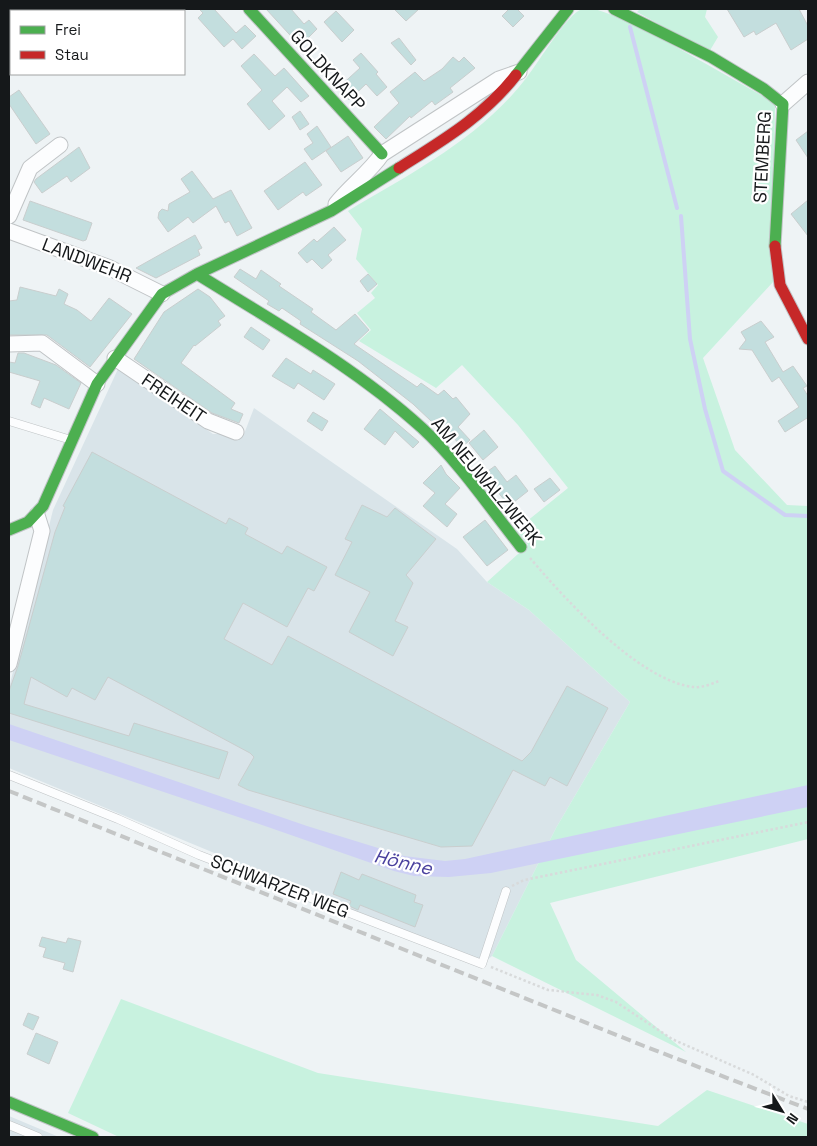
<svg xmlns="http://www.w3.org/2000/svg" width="817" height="1146" viewBox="0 0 817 1146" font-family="'Space Grotesk',sans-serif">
<rect width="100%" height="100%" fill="#eef3f5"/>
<!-- built -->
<path fill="#d9e4e9" d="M118,369L213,434H244L254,408L457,549L487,582L529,610L630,702L556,828L492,956L482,964L9,768V688L53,510Z
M9,1116L59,1137H9Z"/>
<!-- green -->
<path fill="#c8f2df" d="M582,9H595L632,22L775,103L773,282L703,358L735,450L787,505L808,506V839L550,903L576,960L686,1052L492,956L556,828L630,702L529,610L487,582L528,545L516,530L568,488L518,425L462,365L436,388L359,341L371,330L357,313L375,298L371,293L378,285L356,259L362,229L348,211C412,173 482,137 527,77C539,62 567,14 582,9Z
M640,9H707L705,17L718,37L709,52L637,12Z
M121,999L318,1073L658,1126L707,1090L808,1124V1137H119L68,1113Z"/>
<!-- water -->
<path fill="#ced1f4" d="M9,724L307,826L404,856L445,861L465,859L808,785V807L491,873L449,877L414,876L394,871L265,826L9,740Z"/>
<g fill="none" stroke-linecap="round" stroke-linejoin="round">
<!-- stream -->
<path stroke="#ced1f4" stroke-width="4" d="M630,27L677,208
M681,216L690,339L705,409L723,471L785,515L808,516"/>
</g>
<!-- building -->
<path fill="#c3dede" stroke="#c9cece" d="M199,9H214L236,33L245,25L256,36L242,49L233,39L224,47L198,18L203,13Z
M266,9H291L304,24L309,20L317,29L300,46Z
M394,9H419L406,21Z
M509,9H517L524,16L513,27L502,16Z
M727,9H799L808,26V39L791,50L776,23L756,35L754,31L744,37Z
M336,11L354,30L342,42L324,22Z
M399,38L416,60L411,65L391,43Z
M361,53L378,72L376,74L387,87L377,96L366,84L349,100L338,88L360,68L353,60Z
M254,54L275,76L284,68L309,96L301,102L287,87L272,101L285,116L269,130L247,104L262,90L241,66Z
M453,57L459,62L464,57L475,68L450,88L453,92L435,105L432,101L411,118L410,116L386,139L374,127L399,103L390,92L415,72L424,81L442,69Z
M19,90L50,134L36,144L9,104V97Z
M300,111L309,124L300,130L292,117Z
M317,126L331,147L312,160L304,149L313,143L307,134Z
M808,131V158L796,140Z
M348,136L363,158L341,172L326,151Z
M79,147L90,168L71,182L67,176L42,193L34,182L36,179Z
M305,162L322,185L306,196L303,192L278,210L264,191Z
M192,171L213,199L231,190L252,228L237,236L229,221L225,223L216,206L193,223L188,217L168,232L158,218L159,212L162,209L168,211L169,204L190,192L181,179Z
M808,200V236L791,214Z
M30,201L92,223L86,240L83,241L23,220Z
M334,227L346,240L328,255L332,260L322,269L312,259L307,263L298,253L314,239L317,242Z
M195,235L202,248L198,250L200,255L156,278L136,268Z
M240,269L256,279L261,270L281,284L279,286L313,309L311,312L336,330L355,314L369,330L354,344L417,387L421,383L438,395L444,390L453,399L456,397L470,414L458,427L470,440L462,447L451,435L448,437L413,404L358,361L300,324L301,321L282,308L279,311L267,304L269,301L234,277Z
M368,274L377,284L368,292L360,281Z
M20,287L56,296L59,289L68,294L64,304L77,310L91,321L109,298L132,314L90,367L47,335H9V301L17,300Z
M198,289L210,297L225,316L218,321L221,325L195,346L194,345L181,363L235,403L231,409L243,414L239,423L212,413L134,359L164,312Z
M761,321L774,337L765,342L783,372L793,366L807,386L803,388L808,396V420L807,418L785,432L778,421L799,407L779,377L772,382L752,350L739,349L746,340L741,332Z
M251,327L270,340L263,350L244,337Z
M18,353H24L56,365L81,383L69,409L44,398L40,408L31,404L40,381L9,372V362L15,363Z
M286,358L311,374L313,370L335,384L324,400L298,383L294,389L272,376Z
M380,409L419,442L413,448L395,431L385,445L364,429Z
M313,412L328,421L322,431L307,421Z
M484,430L498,447L483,460L469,443Z
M92,452L226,524L229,518L248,528L245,534L282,554L287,546L327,567L314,591L308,588L287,627L243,603L224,639L272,665L288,636L522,761L531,752L567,686L608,708L567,786L550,777L545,786L513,770L472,846L441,847L248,790L238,785L254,757L250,753L108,677L95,700L72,688L67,697L31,677L24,704L129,736L134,723L228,752L219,779L9,713V691L18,666L55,532L65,507L63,506Z
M441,465L446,474L460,488L445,504L457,514L447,527L423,506L435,493L423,483Z
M495,466L507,482L516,475L528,491L509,506L497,491L495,493L481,476Z
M550,478L560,490L544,502L534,489Z
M362,505L387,517L395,508L436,539L406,575L413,583L395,621L408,627L393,656L349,632L370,592L335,575L352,542L345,539Z
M485,520L508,550L487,566L463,537Z
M341,872L359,880L362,874L416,895L414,902L423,905L415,927L360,905L358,910L349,906L351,901L333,894Z
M42,937L66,943L68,938L81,941L73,972L63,969L65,963L43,957L46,948L39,946Z
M28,1013L39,1017L33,1030L23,1025Z
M36,1033L58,1042L49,1064L27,1054Z"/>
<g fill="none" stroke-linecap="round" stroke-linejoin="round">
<!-- lane casing -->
<g stroke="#c0c4c6" stroke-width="9">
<path id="lane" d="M163,11L164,9
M9,421L71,440
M9,775L118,819L199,855L482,964L506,891
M9,1125L38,1137"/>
</g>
<!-- street casing -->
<g stroke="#c0c4c6" stroke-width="17">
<path id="street" d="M783,104L808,82
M336,204C350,186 369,173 382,154L499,79L519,72
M9,216L30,168L60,145
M9,231L110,268L162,294
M9,344L42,343L97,384
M115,358L208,421L236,432
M9,664L42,531L37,515"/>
</g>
<!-- fast casing -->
<g stroke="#c0c4c6" stroke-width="13">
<path id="fast" d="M249,9L382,154
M614,9L711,57L764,89L783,104L775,246
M516,75L568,9
M197,274C274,322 355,367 422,428C460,463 489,507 521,547
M9,530L28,522L43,506L97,384L162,294L197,274L331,211L399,168
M9,1102L93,1137"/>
</g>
<!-- jam casing -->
<g stroke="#c0c4c6" stroke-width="13">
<path id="jam" d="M399,168C443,140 483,117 516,75
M775,246L780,285L808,339"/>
</g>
<!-- path -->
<path stroke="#d8dadb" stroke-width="2.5" stroke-dasharray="2.5 2.5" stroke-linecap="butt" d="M530,558C565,599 638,680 693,687C702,688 711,684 719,681
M512,886L524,880L808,822
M491,967L548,990L597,995L616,1002L672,1039L754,1075L789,1096L808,1102"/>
<!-- lane -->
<use href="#lane" stroke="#fcfdfe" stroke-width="8"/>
<!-- street -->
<use href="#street" stroke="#fcfdfe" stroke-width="15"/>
<!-- fast -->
<use href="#fast" stroke="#4caf50" stroke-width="11"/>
<!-- jam -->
<use href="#jam" stroke="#c62828" stroke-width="11"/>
<!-- rail -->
<path stroke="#c4c6c6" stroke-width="4" stroke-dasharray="10 5" stroke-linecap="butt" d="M9,791L644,1046L808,1109"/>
</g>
<g text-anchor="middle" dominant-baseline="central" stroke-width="4.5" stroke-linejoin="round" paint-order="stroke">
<!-- street labels -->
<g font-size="18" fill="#15181a" stroke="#fff">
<text transform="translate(328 70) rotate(48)">GOLDKNAPP</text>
<text transform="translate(762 157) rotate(-87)">STEMBERG</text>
<text transform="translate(87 260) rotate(21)">LANDWEHR</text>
<text transform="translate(174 398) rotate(34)">FREIHEIT</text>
<text transform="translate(487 481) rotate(50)">AM NEUWALZWERK</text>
<text transform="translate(280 886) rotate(21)">SCHWARZER WEG</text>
</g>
<!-- water labels -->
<g font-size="19" font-style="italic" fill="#4a419e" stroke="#fff">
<text transform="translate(403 862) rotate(13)">Hönne</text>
</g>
</g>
<!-- border -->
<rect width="817" height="1146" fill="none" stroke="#15181a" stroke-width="20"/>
<!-- legend -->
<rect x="10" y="10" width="175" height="65" fill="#ffffff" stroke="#a1a3a3"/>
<rect x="20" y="26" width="25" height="8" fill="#4caf50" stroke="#a1a3a3"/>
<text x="55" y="35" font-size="15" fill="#15181a">Frei</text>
<rect x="20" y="51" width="25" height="8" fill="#c62828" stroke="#a1a3a3"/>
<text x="55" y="60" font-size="15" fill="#15181a">Stau</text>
<!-- north arrow -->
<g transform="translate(782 1111) rotate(127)" stroke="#ffffff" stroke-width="4" paint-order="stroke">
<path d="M0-4L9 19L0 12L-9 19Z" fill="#15181a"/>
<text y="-8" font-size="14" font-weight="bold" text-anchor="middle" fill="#15181a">N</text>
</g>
</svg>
